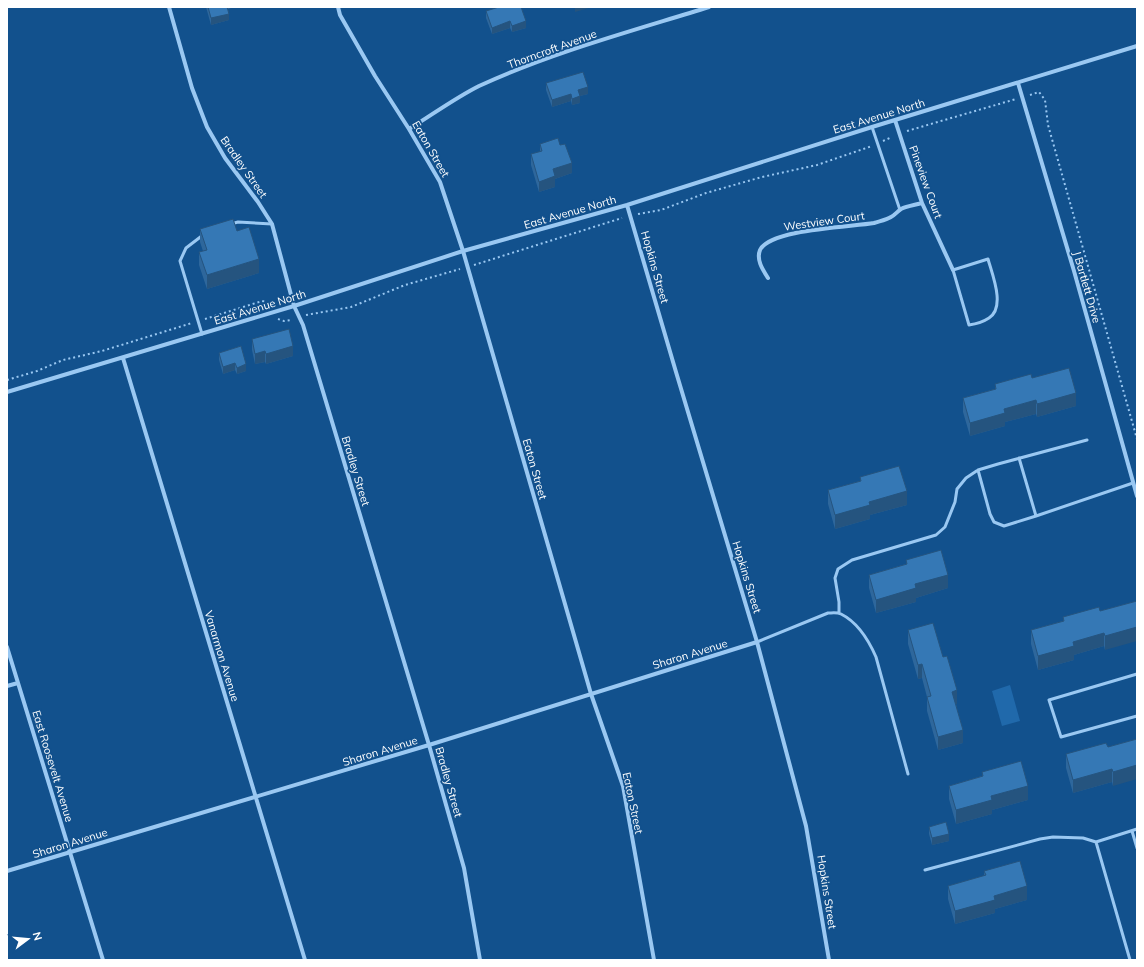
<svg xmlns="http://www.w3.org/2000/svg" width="1144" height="967" viewBox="0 0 1144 967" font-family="Mulish,sans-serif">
<rect width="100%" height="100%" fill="#12518d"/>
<!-- green -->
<path fill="#2069ab" d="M1010,685L1020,721L1002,726L992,691Z"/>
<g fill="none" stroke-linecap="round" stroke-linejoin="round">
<!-- path -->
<path stroke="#9ac8f2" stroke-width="2" stroke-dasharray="2 3" stroke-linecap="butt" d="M1030,95L1039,92L1045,100L1048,125L1137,439
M907,131L1016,99
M883,141L892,137
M638,214L661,210L706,193L762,177L817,165L872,146
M474,265L622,218
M306,315L351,307L405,285L460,269
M205,319L262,301L266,302L268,305
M278,319L284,321L292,320
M7,380L37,371L63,360L102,351L192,323"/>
<!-- service -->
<path stroke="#9ac8f2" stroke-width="3" d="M872,127L900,210
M231,224L238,222L272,224
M988,259C992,274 1006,307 989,318C983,322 976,324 969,325L953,270Z
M202,334L180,261L186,248L203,235
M1019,458L1036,516L1133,483
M978,470L990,514L994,522L1004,526L1036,516
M839,613V602L835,578L838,569L852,560L936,535L945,527L955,502L957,489L966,478L978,470L998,464L1087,440
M757,642L828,613C832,613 837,612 841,614C857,622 869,641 876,657L908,774
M1137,674L1049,700L1061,737L1137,716
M1132,831L1137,848
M1096,842L1130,960
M925,870L1040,839L1053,837L1083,838L1096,842L1137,829"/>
<!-- minor -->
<path stroke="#9ac8f2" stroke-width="4" d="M169,7L192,88L207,127L225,158L258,202L272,224L294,306L303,325L429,745L464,868L480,960
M338,7L340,15L375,76L409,129L440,182L463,251L591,694L623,786L654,960
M1018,83L1074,271L1137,496
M895,120L922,203L953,270
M409,129C432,115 455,98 479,86C553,52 632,31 709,7
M627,205L676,372L757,642L806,826L829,960
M768,278C763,270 756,260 760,250C770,229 851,227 874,223C880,221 886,220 891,217C895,215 898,211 901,209C907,206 915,205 922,203
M123,358L305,960
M7,392L294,306L463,251L627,205L872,127L1137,46
M7,647L103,960
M7,686L18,683
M7,871L429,745L757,642"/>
</g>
<!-- wall -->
<path fill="#2e679c" d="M206,7H231V8L228,9L229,20L211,25Z
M486,11L526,28L512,32L510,28L492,34L486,18Z
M546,83L588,94L580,96V103L572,105L571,101L552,107L546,90Z
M540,144L560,145L572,173L555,179V187L539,192L531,165V154L540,152Z
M200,229L237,231L259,273L207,289L199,265V252L203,251L200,242Z
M252,339L293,356L266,364L265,362L255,364L252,350Z
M241,346L246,371L237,374L235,370L223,374L219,360V353Z
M1032,378L1076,406L1037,417L1036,414L1005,422V426L970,436L963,412V398L995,389V384Z
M860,477L907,505L870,515V519L835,529L828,504V490L860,481Z
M906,560L948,588L916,598V602L876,613L869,588V575L906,564Z
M1137,601L1105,650L1104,646L1074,655V660L1038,670L1031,644V630L1063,621V617L1100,611Z
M908,630L957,704H956L963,743L938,750L927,711V697L922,678L918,679L908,644Z
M1137,739L1113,786L1112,782L1073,793L1066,768V754L1108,747Z
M982,772L1028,800L992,810V814L956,824L949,799V786L982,776Z
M929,827L949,841L932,845L929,834Z
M984,871L1027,900L995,909V913L955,924L948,899V886L984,876Z"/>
<!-- shaded-wall -->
<path fill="#25547f" d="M575,7H592L575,12Z
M229,14V20L211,25V18Z
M510,21V28L492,34V28Z
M526,21V28L512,32V26Z
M588,87V94L580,96V103L572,105V99L578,90Z
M571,94V101L552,107V100Z
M572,163V173L555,179V187L539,192V182L553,169Z
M259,259V273L207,289V275Z
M293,346V356L266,364V354Z
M265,351V362L255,364V354Z
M235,363V370L223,374V367Z
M246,364V371L237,374V368Z
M1076,393V406L1037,417V404Z
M1036,400V414L1005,422V426L970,436V423L1004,409Z
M907,491V505L870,515V519L835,529V515L869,502Z
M948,575V588L916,598V602L876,613V600L915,584Z
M1137,627V641L1105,650V636Z
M1104,633V646L1074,655V660L1038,670V656L1073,642Z
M922,664V678L918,679V665Z
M957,690V704L952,705V692Z
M963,730V743L938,750V737Z
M1137,765V779L1113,786V772Z
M1112,769V782L1073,793V780Z
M1028,786V800L992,810V814L956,824V810L991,796Z
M949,834V841L932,845V838Z
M1027,886V900L995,909V913L955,924V911L994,896Z"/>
<!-- building -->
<path fill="#3578b5" stroke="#25547f" d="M208,7H227L229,14L211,18Z
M499,7H521L526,21L512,26L510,21L492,28L486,11Z
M583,72L588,87L578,90L580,96L572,99L571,94L552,100L546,83Z
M558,138L560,145L565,144L572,163L553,169L555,176L539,182L531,154L542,151L540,144Z
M233,219L237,231L249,227L259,259L207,275L199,252L207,250L200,229Z
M289,329L293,346L266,354L265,351L255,354L252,339Z
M241,346L246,364L237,368L235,363L223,367L219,353Z
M1069,368L1076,393L1037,404L1036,400L1004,409L1005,413L970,423L963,398L996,389L995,384L1031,374L1032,378Z
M899,466L907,491L869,502L870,505L835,515L828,490L861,481L860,477Z
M941,550L948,575L915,584L916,588L876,600L869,575L907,564L906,560Z
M1137,601V627L1105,636L1104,633L1073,642L1074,646L1038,656L1031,630L1064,621L1063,617L1099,607L1100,611Z
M933,623L943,657L947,656L957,690L952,692L963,730L938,737L927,697L931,696L922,664L918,665L908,630Z
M1137,739V765L1113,772L1112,769L1073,780L1066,754L1106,743L1108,747Z
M1021,761L1028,786L991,796L992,800L956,810L949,786L983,776L982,772Z
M946,822L949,834L932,838L929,827Z
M1020,861L1027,886L994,896L995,900L955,911L948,886L986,875L984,871Z"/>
<g text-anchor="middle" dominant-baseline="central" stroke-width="3.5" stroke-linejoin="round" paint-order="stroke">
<!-- street labels -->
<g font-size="11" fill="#fff" stroke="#12518d">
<text transform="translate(552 49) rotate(-20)">Thorncroft Avenue</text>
<text transform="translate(879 116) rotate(-17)">East Avenue North</text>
<text transform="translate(431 149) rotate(60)">Eaton Street</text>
<text transform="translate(244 167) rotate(55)">Bradley Street</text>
<text transform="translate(926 182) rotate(70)">Pineview Court</text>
<text transform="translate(570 212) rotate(-16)">East Avenue North</text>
<text transform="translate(824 221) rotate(-8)">Westview Court</text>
<text transform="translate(655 267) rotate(74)">Hopkins Street</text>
<text transform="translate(1087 287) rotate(74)">J Bartlett Drive</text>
<text transform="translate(260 307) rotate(-17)">East Avenue North</text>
<text transform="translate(535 469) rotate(74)">Eaton Street</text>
<text transform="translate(356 471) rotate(73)">Bradley Street</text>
<text transform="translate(747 577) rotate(73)">Hopkins Street</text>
<text transform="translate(690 654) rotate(-17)">Sharon Avenue</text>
<text transform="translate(222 656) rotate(73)">Vanarmon Avenue</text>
<text transform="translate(380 751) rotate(-17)">Sharon Avenue</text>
<text transform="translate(53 766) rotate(73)">East Roosevelt Avenue</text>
<text transform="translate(449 782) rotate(74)">Bradley Street</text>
<text transform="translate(633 803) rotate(78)">Eaton Street</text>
<text transform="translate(70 843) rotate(-17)">Sharon Avenue</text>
<text transform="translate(827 892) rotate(81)">Hopkins Street</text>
</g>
</g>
<!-- border -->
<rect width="1144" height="967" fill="none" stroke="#ffffff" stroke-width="16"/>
<!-- north arrow -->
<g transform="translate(28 939) rotate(74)" stroke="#12518d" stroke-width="3" paint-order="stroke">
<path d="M0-3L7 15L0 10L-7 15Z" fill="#ffffff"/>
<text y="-6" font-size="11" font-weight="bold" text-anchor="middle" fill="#ffffff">N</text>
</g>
</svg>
